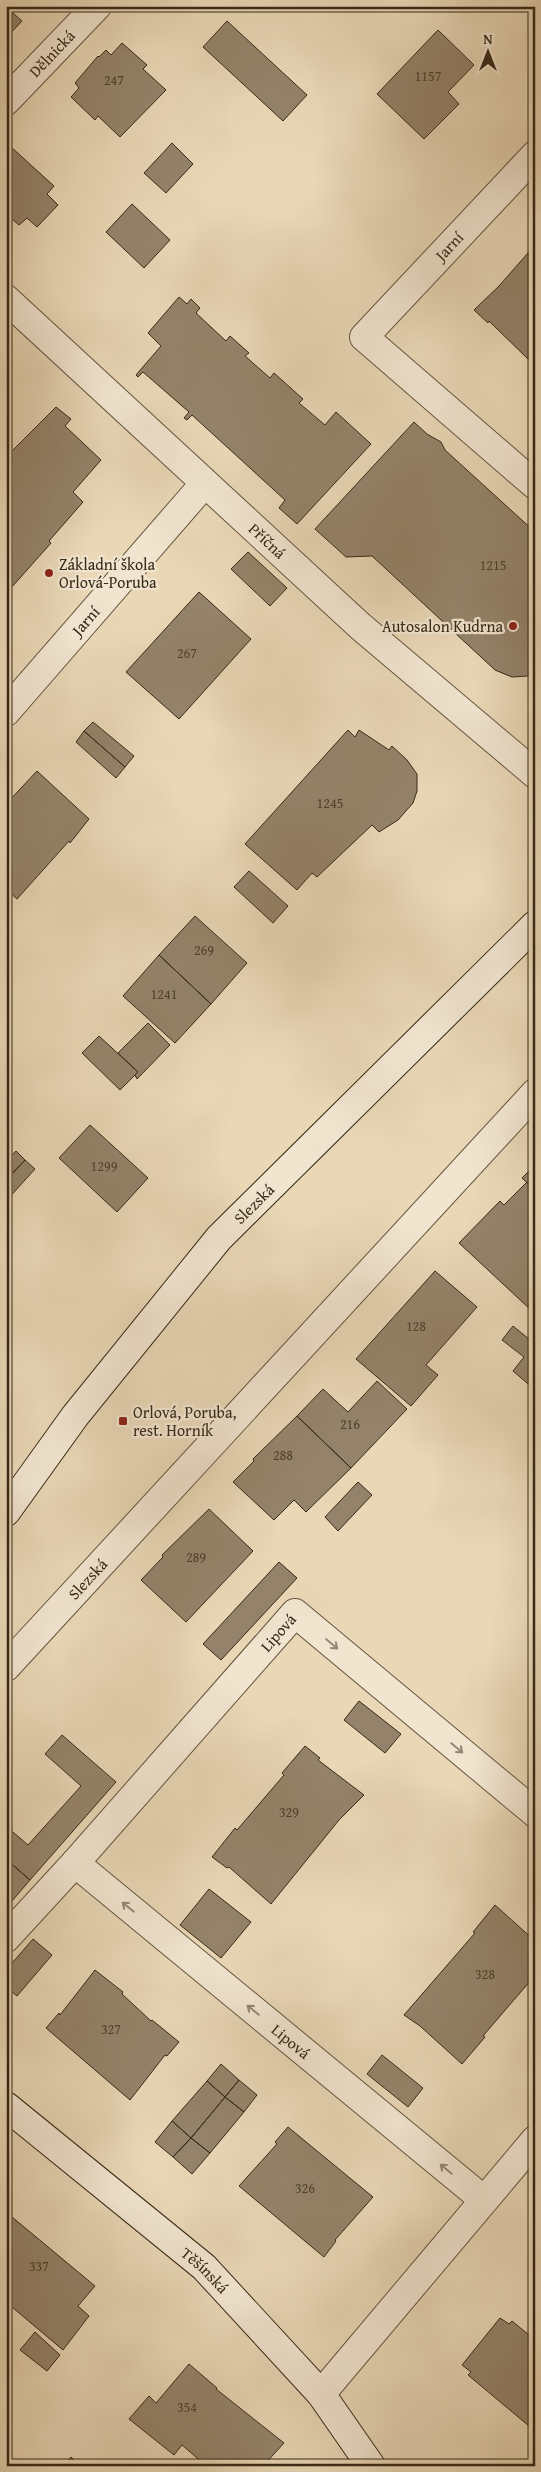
<svg xmlns="http://www.w3.org/2000/svg" width="541" height="2472" viewBox="0 0 541 2472" font-family="'Gentium Book Plus',serif">
<rect width="100%" height="100%" fill="#e9d7b6"/>
<filter id="stains"><feTurbulence type="fractalNoise" baseFrequency=".004" numOctaves="4"/><feColorMatrix values="0 0 0 0 .2 0 0 0 0 .09 0 0 0 0 .02 0 0 0 .5 -.17"/></filter>
<radialGradient id="worn" r=".72"><stop offset=".6" stop-color="#630" stop-opacity="0"/><stop offset="1" stop-color="#630" stop-opacity=".3"/></radialGradient>
<!-- building -->
<path fill="#94836a" stroke="#372917" d="M6,7L22,21L6,38Z
M227,21L307,95L283,121L203,47Z
M438,30L474,65L448,92L459,104L424,139L377,94Z
M122,43L147,65L143,69L166,90L120,137L98,116L95,120L71,97L79,88L75,83L98,56L99,57L106,50L111,55Z
M172,143L193,164L166,193L144,173Z
M11,147L54,186L47,194L58,205L37,227L27,218L19,225L6,214V152Z
M132,204L170,240L144,268L106,232Z
M535,245V355L530,361L489,321L488,323L474,310L499,286Z
M179,297L187,304L191,299L200,308L196,313L226,341L230,336L249,353L245,356L270,378L274,373L303,399L299,403L325,425L336,412L371,444L297,524L279,508L285,500L192,415L187,420L184,418L189,412L143,372L138,377L136,375L161,346L148,333Z
M56,407L71,419L65,426L101,460L73,492L83,502L49,541L51,543L11,588L8,585L6,587V457Z
M414,422L427,434L441,442L445,450L535,532V672L528,676L512,677L495,670L372,556L346,557L315,529Z
M248,552L287,588L270,606L231,569Z
M199,592L251,639L179,719L126,672Z
M93,722L134,756L125,767L84,731Z
M348,730L355,737L359,730L389,750L392,746L407,760L417,774V791L413,803L398,820L379,832L372,825L317,877L312,873L297,890L245,844Z
M84,731L125,767L116,778L76,742Z
M37,771L89,819L70,843L69,841L17,899L6,889V804Z
M249,871L288,906L273,923L234,887Z
M195,916L247,963L211,1004L159,955Z
M159,955L211,1004L175,1043L123,996Z
M148,1023L170,1045L137,1079L135,1075L138,1072L118,1053Z
M99,1036L138,1072L120,1090L82,1053Z
M90,1125L148,1178L117,1212L59,1158Z
M16,1151L25,1160L6,1180V1161Z
M25,1160L35,1169L6,1201V1180Z
M535,1165V1190L522,1178Z
M527,1182L535,1190V1308L532,1311L459,1243L500,1201L504,1205Z
M435,1271L477,1307L426,1365L438,1375L411,1406L356,1359Z
M513,1326L535,1344L534,1389L513,1371L524,1357L502,1340Z
M377,1381L407,1409L351,1468L297,1416L323,1389L348,1412Z
M297,1416L351,1468L306,1512L294,1500L274,1520L233,1482L254,1461L253,1459Z
M358,1482L372,1495L338,1531L325,1517Z
M209,1509L253,1551L186,1622L141,1580L163,1557L162,1555Z
M279,1562L297,1578L221,1660L203,1644Z
M359,1701L401,1734L385,1753L344,1720Z
M62,1735L116,1782L30,1880L6,1859V1826L28,1845L81,1786L45,1754Z
M305,1746L320,1758L318,1760L364,1795L339,1820L271,1904L229,1867L227,1868L212,1857L235,1828L237,1830L284,1775L282,1773Z
M6,1859L30,1880L6,1908Z
M209,1889L251,1922L221,1958L180,1925Z
M495,1905L535,1941V1978L532,1981L531,1980L483,2036L485,2037L462,2064L420,2026L404,2015L475,1933L473,1932Z
M33,1939L52,1955L17,1996L6,1987V1970Z
M95,1970L123,1992L122,1994L151,2021L152,2020L179,2042L167,2056L165,2055L130,2100L46,2028L59,2013L60,2015Z
M382,2055L423,2088L408,2107L367,2074Z
M221,2064L239,2080L225,2097L207,2081Z
M239,2080L257,2095L244,2112L225,2097Z
M207,2081L225,2097L191,2138L172,2121Z
M225,2097L244,2112L210,2153L191,2138Z
M172,2121L191,2138L173,2157L155,2142Z
M288,2127L373,2197L335,2240L336,2241L324,2257L239,2186L277,2144L275,2142Z
M191,2138L210,2153L192,2174L173,2157Z
M6,2212L95,2286L78,2306L89,2316L63,2350L6,2302Z
M500,2318L509,2324L512,2321L535,2340V2431L468,2375L471,2372L462,2365Z
M35,2332L60,2355L47,2371L20,2350Z
M189,2364L217,2388L216,2389L284,2443L263,2466H202L204,2464L182,2445L174,2455L129,2419L149,2396L156,2403Z
M71,2457L80,2466H63Z"/>
<g fill="none" stroke-linecap="round" stroke-linejoin="round">
<!-- street casing -->
<g stroke="#64543f" stroke-width="30">
<g id="street">
<path id="s1" d="M6,101L97,6"/>
<path d="M535,155L364,337L535,485"/>
<path id="s2" d="M6,299L360,626L535,774"/>
<path id="s3" d="M6,712L205,483"/>
<path id="s4" d="M6,1667L535,1093"/>
<path id="s5" d="M75,1863L484,2200"/>
<path id="s6" d="M6,1938L75,1863L295,1613L535,1813"/>
<path d="M321,2394L535,2140"/>
</g>
</g>
<!-- secondary casing -->
<g stroke="#372917" stroke-width="30">
<g id="secondary">
<path id="s7" d="M6,1512L75,1416L219,1238L535,925"/>
<path id="s8" d="M6,2106L204,2267L321,2394L371,2466"/>
</g>
</g>
<!-- street -->
<use href="#street" stroke="#f1e5d0" stroke-width="28"/>
<!-- secondary -->
<use href="#secondary" stroke="#f1e5d0" stroke-width="28"/>
</g>
<!-- one-way arrows -->
<defs><path id="oneway-shaft" d="M-6 0H5M1.5-3L5.5 0L1.5 3" fill="none" stroke-width="1.6" stroke-linecap="round" stroke-linejoin="round" transform="scale(1.25)"/></defs>
<g stroke="#948774">
<use href="#oneway-shaft" transform="translate(332 1644) rotate(40)"/>
<use href="#oneway-shaft" transform="translate(457 1748) rotate(40)"/>
<use href="#oneway-shaft" transform="translate(128 1907) rotate(-141)"/>
<use href="#oneway-shaft" transform="translate(253 2010) rotate(-141)"/>
<use href="#oneway-shaft" transform="translate(446 2169) rotate(-141)"/>
</g>
<!-- markers -->
<g fill="#8f2418" stroke="#f1e5d0" stroke-width="2">
<circle cx="49" cy="573" r="5"/>
<circle cx="513" cy="626" r="5"/>
<rect x="118" y="1416" width="10" height="10" rx="2.5"/>
</g>
<g text-anchor="middle" dominant-baseline="central" stroke-width="4.5" stroke-linejoin="round" paint-order="stroke">
<!-- number labels -->
<g font-size="14" fill="#4e402c">
<text x="428" y="76">1157</text>
<text x="114" y="80">247</text>
<text x="493" y="565">1215</text>
<text x="187" y="653">267</text>
<text x="330" y="803">1245</text>
<text x="204" y="950">269</text>
<text x="164" y="994">1241</text>
<text x="104" y="1166">1299</text>
<text x="416" y="1326">128</text>
<text x="350" y="1424">216</text>
<text x="283" y="1455">288</text>
<text x="196" y="1557">289</text>
<text x="289" y="1812">329</text>
<text x="485" y="1974">328</text>
<text x="111" y="2029">327</text>
<text x="305" y="2188">326</text>
<text x="39" y="2266">337</text>
<text x="187" y="2407">354</text>
</g>
<!-- street labels -->
<g font-size="16" fill="#372917" stroke="#f1e5d0">
<text stroke="none"><textPath href="#s1" startOffset="66">Dělnická</textPath></text>
<text transform="translate(449 246) rotate(-47)">Jarní</text>
<text stroke="none"><textPath href="#s2" startOffset="356">Příčná</textPath></text>
<text stroke="none"><textPath href="#s3" startOffset="121">Jarní</textPath></text>
<text stroke="none"><textPath href="#s7" startOffset="396">Slezská</textPath></text>
<text stroke="none"><textPath href="#s4" startOffset="120">Slezská</textPath></text>
<text stroke="none"><textPath href="#s6" startOffset="409">Lipová</textPath></text>
<text stroke="none"><textPath href="#s5" startOffset="280">Lipová</textPath></text>
<text stroke="none"><textPath href="#s8" startOffset="258">Těšínská</textPath></text>
</g>
<!-- poi labels -->
<g font-size="16" fill="#372917" stroke="#f1e5d0" text-anchor="start">
<text x="59" y="564">Základní škola<tspan x="59" dy="18">Orlová-Poruba</tspan></text>
<text x="503" y="626" text-anchor="end">Autosalon Kudrna</text>
<text x="133" y="1412">Orlová, Poruba,<tspan x="133" dy="18">rest. Horník</tspan></text>
</g>
</g>
<!-- margin -->
<rect width="541" height="2472" fill="none" stroke="#e9d7b6" stroke-width="25"/>
<rect x="8" y="8" width="526" height="2457" fill="none" stroke="#372917" stroke-width="2.5"/>
<rect x="12" y="12" width="516" height="2447" fill="none" stroke="#372917"/>
<!-- north arrow -->
<g transform="translate(488 52)" stroke="#f1e5d0" stroke-width="4" paint-order="stroke">
<path d="M0-4L9 19L0 12L-9 19Z" fill="#372917"/>
<text y="-8" font-size="14" font-weight="bold" text-anchor="middle" fill="#372917">N</text>
</g>
<rect width="100%" height="100%" filter="url(#stains)"/>
<rect width="100%" height="100%" fill="url(#worn)"/>
</svg>
